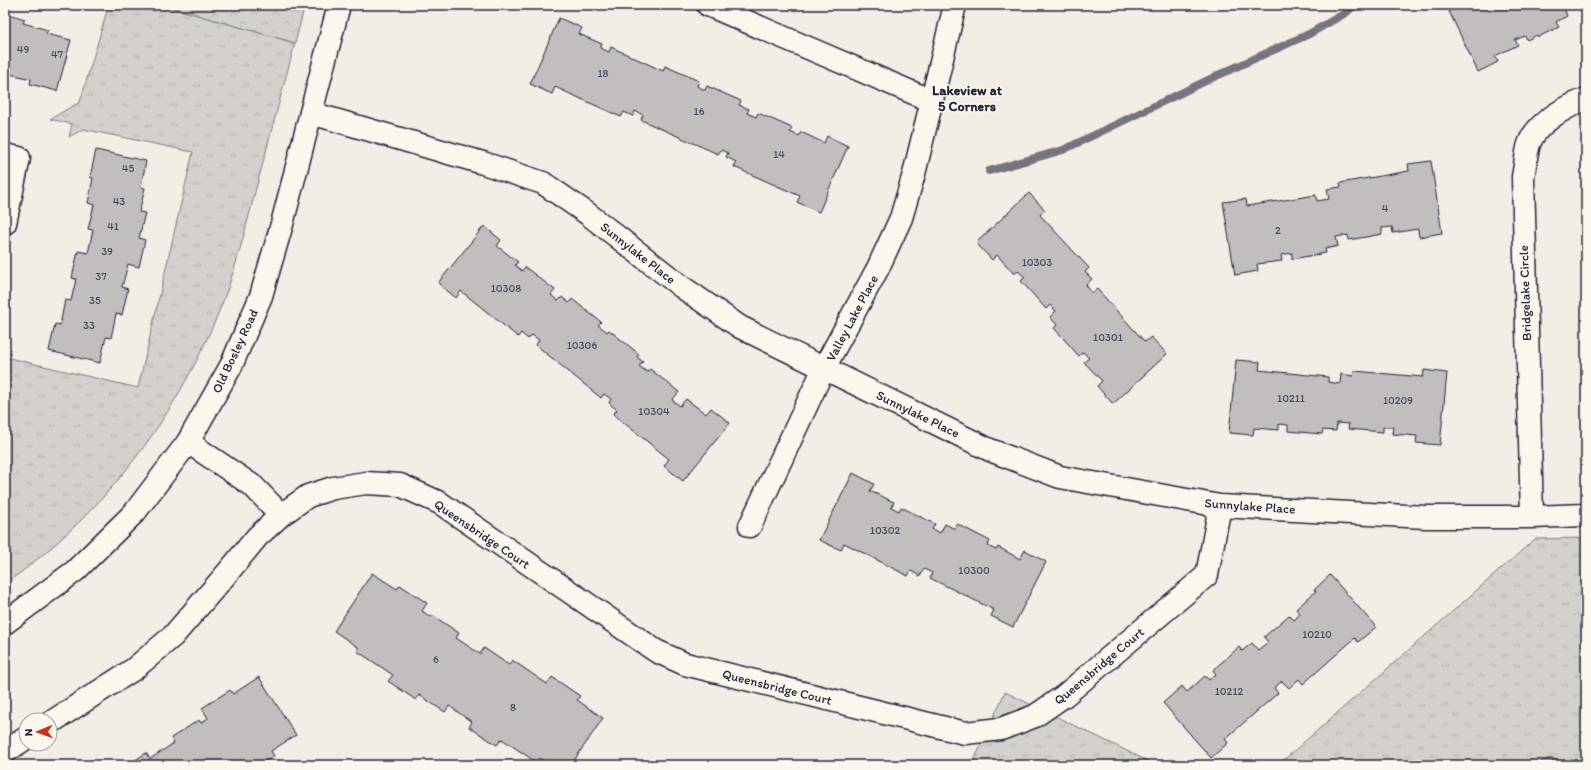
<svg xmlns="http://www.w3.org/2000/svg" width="1591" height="770" viewBox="0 0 1591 770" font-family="Itim,sans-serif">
<defs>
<pattern id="grass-tufts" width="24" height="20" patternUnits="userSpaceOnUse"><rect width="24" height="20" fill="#d4d1cc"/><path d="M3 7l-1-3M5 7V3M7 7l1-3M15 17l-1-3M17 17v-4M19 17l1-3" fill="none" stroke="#b6b3b0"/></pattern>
<pattern id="park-crowns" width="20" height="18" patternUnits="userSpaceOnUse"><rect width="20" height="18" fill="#d4d1cc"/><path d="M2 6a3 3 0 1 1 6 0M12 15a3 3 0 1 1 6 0" fill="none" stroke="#b6b3b0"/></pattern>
<pattern id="water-rules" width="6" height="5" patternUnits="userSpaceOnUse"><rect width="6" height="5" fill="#aeabad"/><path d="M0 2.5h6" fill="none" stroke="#8d8b8e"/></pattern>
</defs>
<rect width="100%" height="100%" fill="#f2eee5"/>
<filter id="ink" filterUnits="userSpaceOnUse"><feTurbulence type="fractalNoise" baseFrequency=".025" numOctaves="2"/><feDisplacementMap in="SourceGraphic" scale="8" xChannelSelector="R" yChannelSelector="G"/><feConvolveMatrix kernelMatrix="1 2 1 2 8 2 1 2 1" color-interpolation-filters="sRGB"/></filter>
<g filter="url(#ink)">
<!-- grass -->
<path fill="url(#grass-tufts)" stroke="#7b7a84" d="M87,5H163L295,43C281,94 268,145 254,196C244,235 234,276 218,314C172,424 102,515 5,584V357L138,388L193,152L83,129L69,137L72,124L50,119L80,102L107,11Z
M1586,538V765H1278L1535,539Z
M1005,692L1156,765H972Z"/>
<!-- park -->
<path fill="url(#park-crowns)" stroke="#7b7a84" d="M163,5H305L295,43Z"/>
<!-- water -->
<path fill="url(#water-rules)" stroke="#76747f" d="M1549,758L1575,765H1535Z"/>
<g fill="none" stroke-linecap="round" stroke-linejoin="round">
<!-- stream -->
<path stroke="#76747f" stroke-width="8" d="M989,171L1063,150L1214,77L1309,34L1347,12L1355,5"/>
</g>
<!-- building -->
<path fill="#c2bebe" stroke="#22223b" d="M1446,5H1570L1564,8L1567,16L1556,22L1559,27L1538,37L1537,35L1527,40L1525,36L1515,40L1518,45L1495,56L1498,62L1478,72Z
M5,13L25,19L23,23L48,30L46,34L71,40L57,91L30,84L31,79L6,73L8,68L5,67Z
M559,18L582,28L579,34L602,44L600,48L609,52L611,47L663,71L665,66L699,81L697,86L705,90L707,86L741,101L739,105L749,109L747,113L756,117L758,113L792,128L790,132L799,136L801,132L824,143L827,136L848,146L819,212L797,202L800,196L734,167L736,162L726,157L728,153L721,150L718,154L641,120L643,115L635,111L633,116L624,112L621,117L555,87L552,94L530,84Z
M96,150L146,161L141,187L145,188L139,212L145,213L139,238L145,240L139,267L128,264L122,287L128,289L122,315L116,314L111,338L106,337L100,363L49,351L55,324L60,325L65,300L71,301L76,279L72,278L78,251L88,253L93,230L88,229L94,205L88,203L93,178L90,177Z
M1431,161L1442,233L1419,237L1418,229L1393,233L1392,227L1382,228V234L1349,240L1348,235L1336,237L1338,246L1325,249L1326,253L1292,259V253L1281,255L1282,261L1257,264L1258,271L1235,275L1223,202L1246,199L1247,206L1316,195L1317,201L1329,199L1327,189L1341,187L1340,183L1409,171L1408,164Z
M1029,193L1045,210L1040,215L1089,268L1085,272L1092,279L1086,285L1092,293L1097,289L1145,342L1151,337L1167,354L1113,404L1097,386L1102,381L1084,362L1089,358L1083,352L1079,356L1054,328L1057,325L1050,317L1056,311L1050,305L1046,309L1021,281L1025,277L1018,271L1014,274L997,255L992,260L976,243Z
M484,226L501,240L497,246L518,262L515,265L522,271L525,267L555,290L551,295L558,301L562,297L569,303L572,299L601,322L598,325L607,332L609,330L639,354L637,357L643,362L639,366L647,372L650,369L679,392L672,400L680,406L686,399L706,414L711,408L730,423L683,481L664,466L669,459L613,414L617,410L609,403L611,399L604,394L601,398L536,345L539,340L532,335L528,339L521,333L518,337L461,291L456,298L438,283Z
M1236,360L1260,362L1259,370L1328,377V382L1340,384L1341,374L1353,376L1354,371L1423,377L1424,370L1447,373L1440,445L1416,443L1417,436L1392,434L1393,427H1383V432L1348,429L1349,424L1337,423L1336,431L1323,430L1322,434L1288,431V425L1279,424V430L1254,428L1253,435L1229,433Z
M853,473L874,484L870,491L894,502L891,507L899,511L901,507L935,524L932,529L940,533L945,524L955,529L957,524L990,541L988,546L996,550L998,547L1020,559L1025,550L1046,562L1013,627L991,616L994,610L930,578L932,573L924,569L920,576L911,571L908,576L844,543L841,550L819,540Z
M372,573L397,589L400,585L427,603L422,611L431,617L432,615L459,633L456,638L480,654L484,648L509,665L512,660L547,684L552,677L580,696L577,700L603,718L571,765H550L539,758L536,762L502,739L497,745L469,727L472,722L449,706L445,712L419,695L416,700L388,681L393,675L357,651L359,648L334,631Z
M1330,575L1376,627L1358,642L1355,638L1303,684L1299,679L1289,688L1282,681L1274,688L1278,693L1225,739L1228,743L1211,758L1163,703L1182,686L1187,692L1205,676L1209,680L1216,674L1213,670L1239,647L1242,651L1252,643L1258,650L1268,642L1264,637L1289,615L1294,620L1300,614L1296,609L1316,591L1314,590Z
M259,677L296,735L271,751L274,756L260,765H128L146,753L150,759L174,743L171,738L199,720L201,723L208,718L202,708L230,690L233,694Z
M653,761L671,765H652Z"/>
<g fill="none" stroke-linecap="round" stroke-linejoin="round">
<!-- street casing -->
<g stroke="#22223b" stroke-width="25">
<path id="street" d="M708,5L932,101
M311,113L483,163L543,183L588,214L682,287L740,327L990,450L1060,477L1220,506L1426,517H1532L1586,515
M5,155L19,158L5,223
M188,442L253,486L281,515
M1532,517L1523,177C1525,167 1526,154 1529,144C1537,122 1566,107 1586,99
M750,526L824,368L878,268L901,218L914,174L955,5
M50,723L134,669L173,636L229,571L257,537L281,515L308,496L333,488L366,483L400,485L440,503L656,651L685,664L965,733L1001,729L1035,716L1064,696L1207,575L1220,506
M5,752L26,738"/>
</g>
<!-- secondary casing -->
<g stroke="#22223b" stroke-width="25">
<path id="secondary" d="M5,623L75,571L135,512L188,442L231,366L261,296L282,224L339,5"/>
</g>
<!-- street -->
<use href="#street" stroke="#fbf7ec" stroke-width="22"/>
<!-- secondary -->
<use href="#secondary" stroke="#fbf7ec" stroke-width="22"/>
</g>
</g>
<g text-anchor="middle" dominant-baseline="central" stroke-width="3" stroke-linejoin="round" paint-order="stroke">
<!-- number labels -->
<g font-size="11" fill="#4a495c">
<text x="23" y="49">49</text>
<text x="57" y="54">47</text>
<text x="603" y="73">18</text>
<text x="699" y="111">16</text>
<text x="779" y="154">14</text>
<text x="128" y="168">45</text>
<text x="119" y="201">43</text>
<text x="1385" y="208">4</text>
<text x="113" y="226">41</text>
<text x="1278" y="230">2</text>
<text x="107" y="251">39</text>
<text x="1037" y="262">10303</text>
<text x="101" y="276">37</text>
<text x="506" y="288">10308</text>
<text x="95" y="300">35</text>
<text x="89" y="325">33</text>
<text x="1108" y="337">10301</text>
<text x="582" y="345">10306</text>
<text x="1291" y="398">10211</text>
<text x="1398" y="400">10209</text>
<text x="654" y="411">10304</text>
<text x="885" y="530">10302</text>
<text x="974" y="570">10300</text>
<text x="1317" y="634">10210</text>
<text x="436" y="659">6</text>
<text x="1229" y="691">10212</text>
<text x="513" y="707">8</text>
</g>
<!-- street labels -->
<g font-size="13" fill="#22223b" stroke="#fbf7ec">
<text transform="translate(638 253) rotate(38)">Sunnylake Place</text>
<text transform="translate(1525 293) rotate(-92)">Bridgelake Circle</text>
<text transform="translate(852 318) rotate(-62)">Valley Lake Place</text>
<text transform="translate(235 351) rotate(-65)">Old Bosley Road</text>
<text transform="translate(918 414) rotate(26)">Sunnylake Place</text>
<text transform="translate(1250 506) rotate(4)">Sunnylake Place</text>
<text transform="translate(482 534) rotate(34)">Queensbridge Court</text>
<text transform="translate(1099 666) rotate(-40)">Queensbridge Court</text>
<text transform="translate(777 687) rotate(14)">Queensbridge Court</text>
</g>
<!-- neighbourhood labels -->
<g font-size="14" font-weight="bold" fill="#22223b" stroke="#fbf7ec">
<text x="967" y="90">Lakeview at<tspan x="967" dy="16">5 Corners</tspan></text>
</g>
</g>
<!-- margin -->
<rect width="1591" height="770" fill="none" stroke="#fbf7ec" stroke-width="20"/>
<rect x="10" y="10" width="1571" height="750" fill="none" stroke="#22223b" stroke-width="1.5" filter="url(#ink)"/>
<!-- north arrow -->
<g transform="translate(38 732) rotate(268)"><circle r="19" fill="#fbf7ec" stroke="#a4a2a5"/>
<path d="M0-3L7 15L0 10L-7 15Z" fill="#c8321e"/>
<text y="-6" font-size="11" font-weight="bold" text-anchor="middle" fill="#22223b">N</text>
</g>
</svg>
